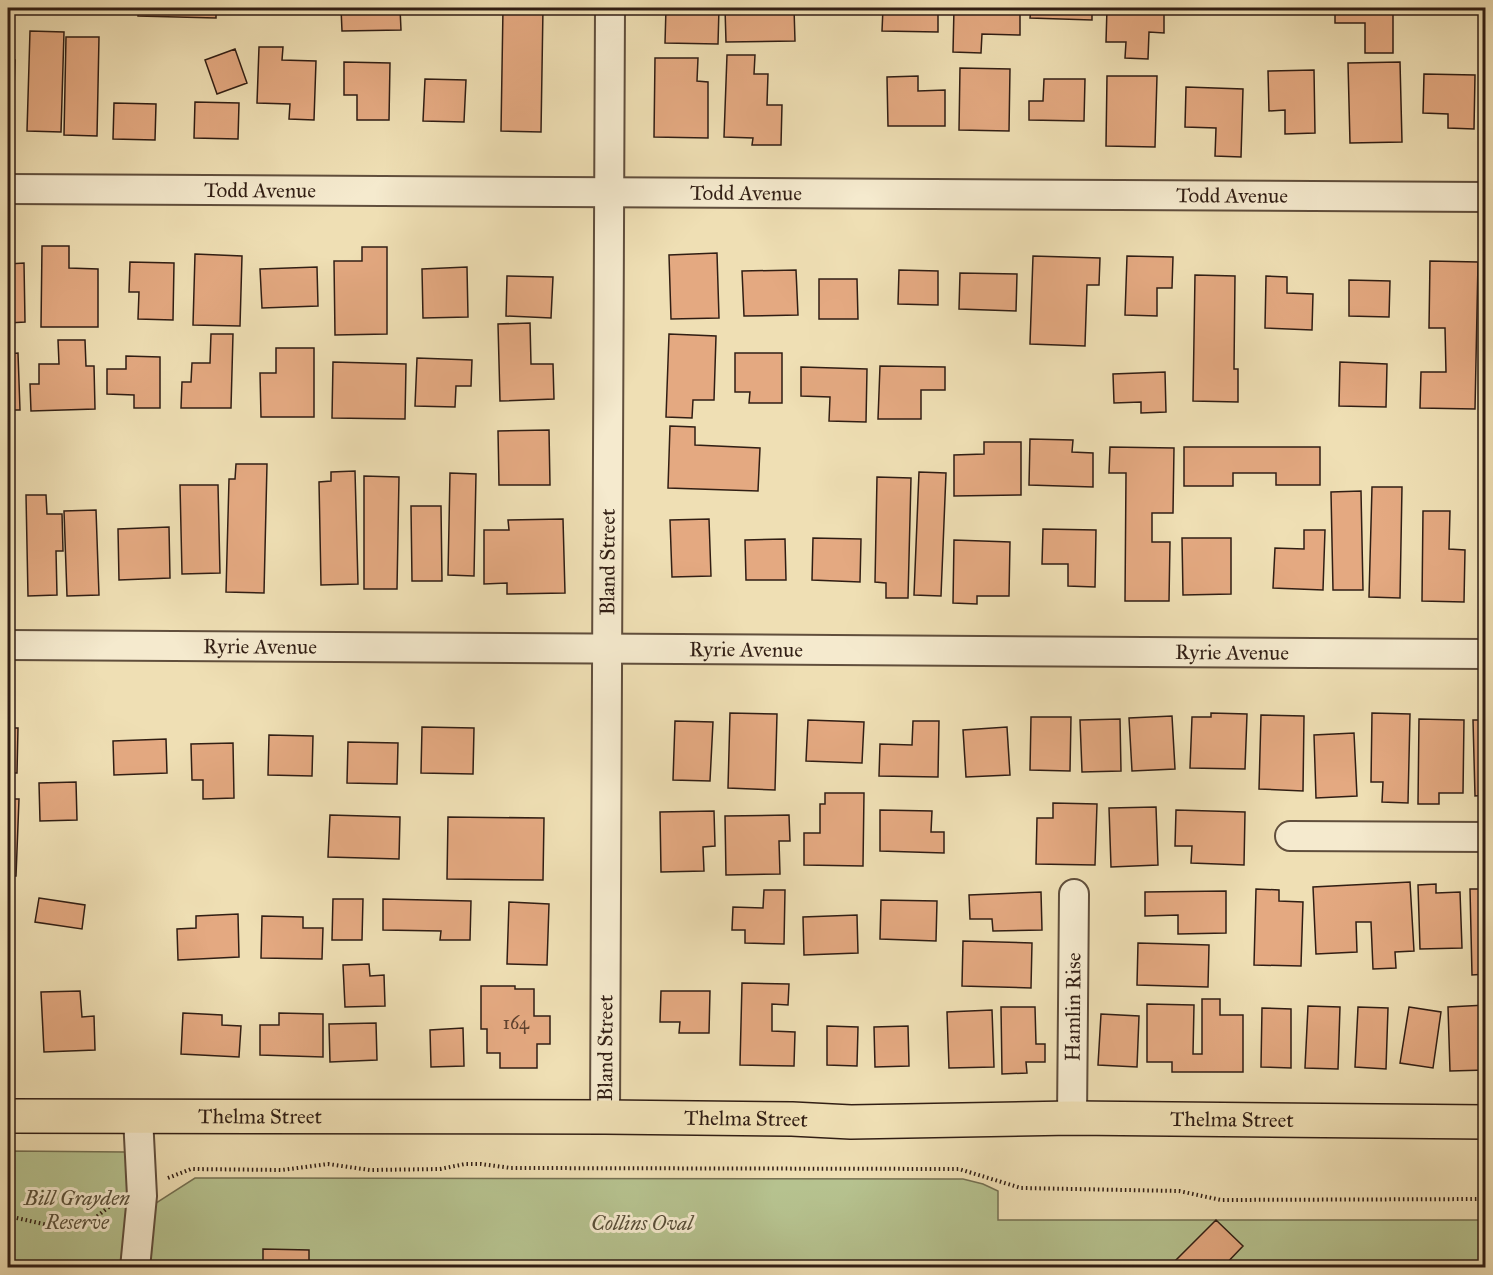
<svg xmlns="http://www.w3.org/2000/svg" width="1493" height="1275" viewBox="0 0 1493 1275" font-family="'IM FELL Great Primer',serif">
<rect width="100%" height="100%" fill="#efdfb4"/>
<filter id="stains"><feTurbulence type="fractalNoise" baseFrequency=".00333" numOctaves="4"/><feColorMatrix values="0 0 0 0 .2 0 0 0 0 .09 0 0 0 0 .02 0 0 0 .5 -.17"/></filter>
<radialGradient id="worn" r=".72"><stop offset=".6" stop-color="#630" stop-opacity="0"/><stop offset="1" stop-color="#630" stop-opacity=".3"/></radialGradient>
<!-- green -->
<path fill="#b6c28f" stroke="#747052" stroke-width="1.5" d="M8,1151L125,1152L150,1207L195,1178L963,1179L983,1184L998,1191V1220H1486L1485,1268H8Z"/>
<!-- building -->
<path fill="#e4a981" stroke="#311e14" stroke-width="1.5" d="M138,8H216V18L138,16Z
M341,8H400L401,30L342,31Z
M503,8H543L541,132L501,131Z
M666,8H719L718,44L665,43Z
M725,8H794L795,41L726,42Z
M883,8H938V32L882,31Z
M954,8H1020V35L982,34L981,53L953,52Z
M1031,8H1092V20L1030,18Z
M1107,8H1164V33L1149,32L1148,59L1125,58L1126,42H1106Z
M1335,8H1393V53H1365V23H1335Z
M30,31L64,32L61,132L27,131Z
M66,37H99L97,136L64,135Z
M259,47H283L282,60L316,61L314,120L289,119L290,104L257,103Z
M235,49L247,83L217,94L205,60Z
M727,55H755L754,74H768L767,105H782L781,145H752L753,138L724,137Z
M655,58H698L697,81L708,82V138L654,137Z
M8,60H15L13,118L8,117Z
M344,62L390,63L389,120H357V95H344Z
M1400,62L1402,142L1350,143L1348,63Z
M960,68L1010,69L1009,131L959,130Z
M1314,70L1315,133L1285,134V110L1269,111L1268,71Z
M1424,74L1475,75L1474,129L1448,128V114L1423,113Z
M918,76V91L945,90V126H888L887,77Z
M1107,76H1157L1155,147L1106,146Z
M425,79L466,80L464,122L423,121Z
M1044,79H1085L1084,121L1029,120V101H1043Z
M1186,87L1243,89L1241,157L1215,156L1216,128L1185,127Z
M195,102L239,103L238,139L194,138Z
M114,103L156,104L155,140L113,139Z
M42,246H69V268L98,269V327H41Z
M362,247H387V334L335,335L334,261H362Z
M717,253L719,318L671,319L669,255Z
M195,254L242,256L240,326L193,325Z
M1033,256L1100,258L1099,285H1087L1085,346L1030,344Z
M1127,256L1173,257L1172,288H1157V316L1125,315Z
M1430,261L1478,262L1475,409L1420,408L1421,372H1446L1445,328H1429Z
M130,262L174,263L173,320L138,319L139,292H129Z
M24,263L25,322L8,323V264Z
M317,267L318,306L262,308L260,269Z
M467,267L468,317L423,318L422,269Z
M796,270L798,315L744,316L742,271Z
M899,270L938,271V305L898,304Z
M960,273L1017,274L1016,311L959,309Z
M1195,275L1235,276L1234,369H1238V402L1193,401Z
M507,276L553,277L551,318L506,316Z
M1266,276L1287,277V293L1313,294L1312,330L1265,328Z
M819,279H857L858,319H819Z
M1349,280L1390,281L1389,317L1349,316Z
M530,323L531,364H553L554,399L500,401L498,324Z
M211,334H233L231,408H181L182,382H191L192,363H210Z
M669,334L716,336L714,400H693L692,418L666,417Z
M58,340H85L86,366H94L95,409L31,411L30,384H39V364H59Z
M276,348H314V417H261L260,373H276Z
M18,353L20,410H8V354Z
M735,353H782V403H749L750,392H735Z
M126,356L160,357V408H134V395L107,394V369H126Z
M417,358L472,360L471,386H456L455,407L415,406Z
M333,362L406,364L405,419L332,418Z
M1340,362L1387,364L1386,407L1339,406Z
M880,366L945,367V390H921V419H878Z
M801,367L867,369L866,422L829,421L830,397L801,396Z
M1165,372L1166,412L1141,413V402L1114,403L1113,374Z
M670,426L695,427V445L760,448L758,491L668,488Z
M549,430L550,485H499L498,431Z
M1030,439L1073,440L1072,452L1093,453V487L1029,485Z
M984,442H1021V495L954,496V455L984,454Z
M1110,447L1174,448L1173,513H1152V542H1170L1169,601H1125L1126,473H1109Z
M1184,447H1320V485H1276V473H1233V486H1184Z
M236,464H267L264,593L226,592L229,479H235Z
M355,471L358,584L321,585L319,482L331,481V472Z
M919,472L946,473L941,596L914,595Z
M450,473L476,474L474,576L448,575Z
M364,476L399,477L397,589H364Z
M877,477L911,478L908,598H886V583L875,582Z
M180,485H218L220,573L182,574Z
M1372,487H1402L1400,598L1369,597Z
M1361,491L1363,590H1333L1331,492Z
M26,495H46L47,514H62L63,551H56L57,595L28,596Z
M411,506H441L442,581H412Z
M96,510L99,595L67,596L64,511Z
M1423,511H1450L1449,549L1465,550L1464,602L1422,601Z
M563,519L565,593L507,594V583L484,584V530H509L508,520Z
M709,519L711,576L672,577L670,520Z
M169,527L170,578L119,580L118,529Z
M1043,529L1096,530L1095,587L1068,586V564H1042Z
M1304,530H1325L1323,590L1273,588L1275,548L1304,549Z
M813,538L861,539L860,582L812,580Z
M1182,538H1231V594L1183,595Z
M785,539L786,580H746L745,540Z
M954,540L1010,542L1009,596H977V604L953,603Z
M730,713L777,714L775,790L728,788Z
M1211,713L1247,714L1245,769L1190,768L1192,717H1211Z
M1372,713L1410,714L1408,803L1382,802L1383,782H1371Z
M1261,715L1304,716L1303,791L1259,789Z
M1172,716L1175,769L1132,771L1129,718Z
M1031,717H1071L1070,771L1030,770Z
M1120,719L1121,771L1082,772L1080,720Z
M1419,719L1464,720L1463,793H1439V804H1418Z
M808,720L864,722L862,763L806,761Z
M1473,720H1486V795L1475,796Z
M675,721L713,722L710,781L673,780Z
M913,721H939L938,777L879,776L880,744L912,745Z
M422,727L474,728L473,774L421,773Z
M1007,727L1010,775L966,777L963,730Z
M8,728H18L17,773H8Z
M1354,733L1357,796L1316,798L1314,735Z
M269,735L313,736L312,776L268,775Z
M166,739L167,773L114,775L113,741Z
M348,742L398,743L397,784L347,783Z
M233,743L234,798L203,799V780H192L191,744Z
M76,782L77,820L40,821L39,783Z
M825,793H864L863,866L804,865V833H820V804H825Z
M8,799H19L16,876H8Z
M1053,803L1097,804L1095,865L1036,864L1037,818H1053Z
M1156,807L1158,865L1111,867L1109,808Z
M880,810L932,811L931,832H944V853L880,851Z
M1176,810L1245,812L1244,865L1191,863L1192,846H1175Z
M714,811L715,846L703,847L704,871L661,872L660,812Z
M330,815L400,817L399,859L328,857Z
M789,815L790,841H779L780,874L726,875L725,816Z
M448,817L544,818L543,880L447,879Z
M1410,882L1414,951L1395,952L1396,968L1373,969L1371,922H1356L1357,952L1316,954L1313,887Z
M1436,884V893L1460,892L1462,948L1420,949L1418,885Z
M1256,889L1279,890V901L1303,902L1301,966L1254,965Z
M1470,889H1486V974L1472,975Z
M764,890H785L784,944L745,943V930H732L733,907L763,908Z
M1226,891V933L1178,934V915L1145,916V892Z
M1041,892L1042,930L993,931L992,919H970L969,895Z
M39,898L85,905L82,929L35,922Z
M333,899H363L362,940H332Z
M383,899L471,901L470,940H440L441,931L383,930Z
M881,900L937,901L936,941L880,939Z
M509,902L549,904L547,965L507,964Z
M238,914L239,957L178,960L177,929L196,928V916Z
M857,915L858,953L804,955L803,917Z
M262,916L303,917V928H323L322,959L261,958Z
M963,941L1032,943L1031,988L962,986Z
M1138,943L1209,945L1208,987L1137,985Z
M369,964L370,976L384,975L385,1006L345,1007L343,965Z
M742,983L789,984L788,1005L772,1004V1031L795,1032L794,1066L740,1065Z
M481,986H515V989H534V1016H550V1044H537V1068H500V1053H487V1029H481Z
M80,991L82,1017L94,1016L95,1050L44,1052L41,992Z
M661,991H710L709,1033H679L680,1022H660Z
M1202,999H1220V1015H1243V1072H1172V1062H1147V1004L1194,1005L1193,1054H1202Z
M1486,1005V1070L1450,1071L1448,1007Z
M1308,1006L1340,1007L1338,1069L1305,1068Z
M1001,1007H1035L1036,1044H1045V1062H1026L1027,1073L1002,1074Z
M1358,1007L1388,1008L1386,1069L1355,1067Z
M1409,1007L1441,1012L1433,1068L1400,1063Z
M1262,1008L1291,1009V1068L1261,1067Z
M992,1010L994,1067L949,1068L947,1012Z
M183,1013L222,1015V1025L241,1026L239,1057L181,1054Z
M279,1013L323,1014V1057L260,1055V1025H279Z
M1101,1014L1139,1016L1137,1067L1098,1065Z
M8,1018H10L9,1052H8Z
M376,1023L377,1060L330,1062L329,1024Z
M827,1026L858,1027L857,1066L827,1065Z
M908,1026L909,1066L875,1067L874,1027Z
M463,1028L464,1066L431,1067L430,1030Z
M1216,1220L1243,1246L1222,1268H1168Z
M263,1249L309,1250V1268H263Z"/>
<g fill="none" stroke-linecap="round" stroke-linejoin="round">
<!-- minor casing -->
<g stroke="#604e3c" stroke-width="32">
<g id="minor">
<path id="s1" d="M8,189L1486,197"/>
<path id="s2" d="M8,645L1486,654"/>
<path d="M1290,836L1486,837"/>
<path id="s3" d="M605,1117L610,8"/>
<path id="s4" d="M1072,1118L1074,894"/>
<path d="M135,1268L142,1196L138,1117"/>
</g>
</g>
<!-- major casing -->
<g stroke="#311e14" stroke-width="36">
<g id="major">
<path id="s5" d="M8,1116L605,1117L792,1119L851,1122L1072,1118L1486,1122"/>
</g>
</g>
<!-- path -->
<path stroke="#311e14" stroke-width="4" stroke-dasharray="1.5 3" stroke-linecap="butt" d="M168,1178L191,1169L282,1170L328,1164L370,1170L440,1169L465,1164H481L511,1168L959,1169L1021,1188L1179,1191L1221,1200L1486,1199
M8,1216L61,1228H82L114,1203"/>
<!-- minor -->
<use href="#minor" stroke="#f5eace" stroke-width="28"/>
<!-- major -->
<use href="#major" stroke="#efdfb4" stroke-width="33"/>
</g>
<g text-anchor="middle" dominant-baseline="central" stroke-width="6" stroke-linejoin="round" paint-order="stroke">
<!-- number labels -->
<g font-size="18" fill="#5e412f">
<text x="516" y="1023">164</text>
</g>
<!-- street labels -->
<g font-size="21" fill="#311e14" stroke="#f5eace">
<text stroke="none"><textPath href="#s1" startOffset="252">Todd Avenue</textPath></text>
<text stroke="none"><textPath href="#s1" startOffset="738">Todd Avenue</textPath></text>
<text stroke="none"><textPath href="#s1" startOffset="1224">Todd Avenue</textPath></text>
<text stroke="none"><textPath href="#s3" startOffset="555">Bland Street</textPath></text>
<text stroke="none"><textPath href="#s2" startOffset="252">Ryrie Avenue</textPath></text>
<text stroke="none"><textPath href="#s2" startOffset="738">Ryrie Avenue</textPath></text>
<text stroke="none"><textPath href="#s2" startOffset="1224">Ryrie Avenue</textPath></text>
<text stroke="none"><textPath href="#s4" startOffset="111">Hamlin Rise</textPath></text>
<text stroke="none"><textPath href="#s3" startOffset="69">Bland Street</textPath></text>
<text stroke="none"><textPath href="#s5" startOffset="252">Thelma Street</textPath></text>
<text stroke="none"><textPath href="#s5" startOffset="738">Thelma Street</textPath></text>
<text stroke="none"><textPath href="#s5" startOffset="1224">Thelma Street</textPath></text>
</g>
<!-- park labels -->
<g font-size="21" font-style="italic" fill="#594f39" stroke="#f5eace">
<text x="77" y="1198">Bill Grayden<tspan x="77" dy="24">Reserve</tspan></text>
<text x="642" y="1223">Collins Oval</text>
</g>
</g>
<!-- margin -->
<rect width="1493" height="1275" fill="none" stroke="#efdfb4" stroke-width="30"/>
<rect x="9" y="9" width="1475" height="1257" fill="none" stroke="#311e14" stroke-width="3"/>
<rect x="15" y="15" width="1463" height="1245" fill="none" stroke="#311e14" stroke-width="1.5"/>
<rect width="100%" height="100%" filter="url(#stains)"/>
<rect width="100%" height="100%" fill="url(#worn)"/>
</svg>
